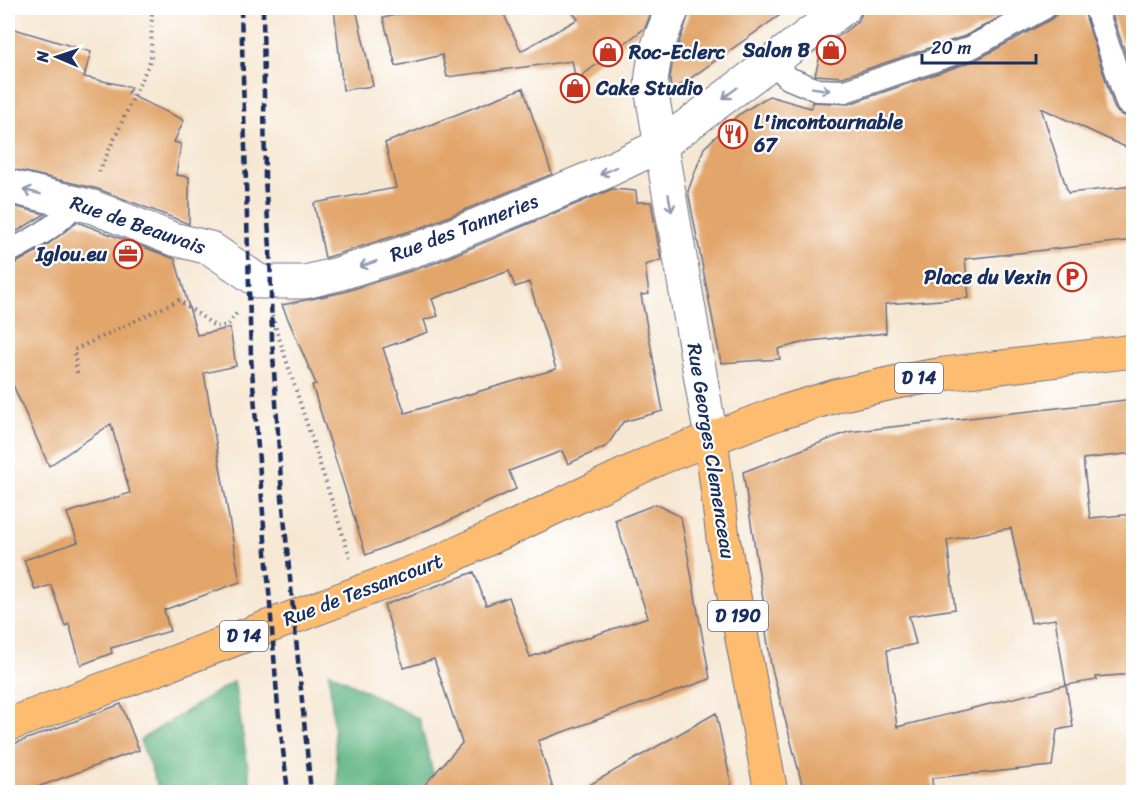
<svg xmlns="http://www.w3.org/2000/svg" width="1141" height="800" viewBox="0 0 1141 800" font-family="Sriracha,sans-serif">
<rect width="100%" height="100%" fill="#fff"/>
<filter id="ink" filterUnits="userSpaceOnUse"><feTurbulence type="fractalNoise" baseFrequency=".0167" numOctaves="2"/><feDisplacementMap in="SourceGraphic" scale="12" xChannelSelector="R" yChannelSelector="G"/><feConvolveMatrix kernelMatrix="1 2 1 2 8 2 1 2 1" color-interpolation-filters="sRGB"/></filter>
<filter id="wash" filterUnits="userSpaceOnUse"><feTurbulence type="fractalNoise" baseFrequency=".008" numOctaves="4" result="noise"/><feDisplacementMap in="SourceGraphic" scale="24" xChannelSelector="R" yChannelSelector="G"/><feGaussianBlur stdDeviation="1.35" result="paint"/><feColorMatrix in="noise" values="0 0 0 0 0 0 0 0 0 0 0 0 0 0 0 0 0 1.4 0 .05"/><feComposite in="paint" operator="in"/></filter>
<g filter="url(#wash)">
<rect width="100%" height="100%" fill="#f6e7d2"/>
<!-- forest -->
<path fill="#63b683" stroke="#3f7270" stroke-width="1.5" d="M329,672L419,719L438,792H339Z
M234,681L252,792H160L140,740Z"/>
<g id="blocks">
<!-- building -->
<path fill="#e2a56b" fill-rule="evenodd" d="M334,8H356L373,86L343,90Z
M422,8H501L521,51L578,19L568,8H653L645,28L576,80L572,61L447,77L442,55L396,66L383,18Z
M691,8H790L671,92L670,78L673,60Z
M862,8H1017L965,36L843,77L815,75L820,55L831,42L856,23L861,16Z
M1057,8H1083L1114,107L1118,113L1124,116L1134,114V151L1041,108L1068,193L1134,186V240L965,259L969,298L885,304L886,333L809,341L778,349L780,359L721,363L688,191L704,148L738,115L769,96L811,108L812,102L849,104L976,60L1050,20L1056,15Z
M1110,8H1134V79Z
M8,27L91,52L84,77L131,87L128,94L184,120L174,142L181,144L176,175L189,177V224L98,189L8,168Z
M523,88L552,174L423,227L325,258L314,203L396,188L385,143Z
M612,189L636,191L637,202H651L661,260L645,265L649,294L641,295L663,411L623,422L607,446L568,464L562,451L509,471L516,489L444,523L366,555L312,385L316,384L282,305L344,292L435,263ZM509,271L515,287L529,282L556,369L405,413L383,348L428,332L424,320L438,316L432,299Z
M8,205L45,214L8,237Z
M77,222L175,259L197,335L230,328L236,366L204,373L240,582L164,610L170,631L111,648L112,653L81,665L69,624L65,626L51,585L35,590L24,560L78,542L67,513L130,493L111,424L49,466L8,374V265L14,264L43,248Z
M1134,399V453L1083,459L1090,518L1134,514V674L1096,677L1097,680L1066,685L1073,727L1057,730L1052,766L932,778L933,792H804L771,665L765,625H767L743,472L848,432ZM1011,528L1031,623L1055,619L1066,685L897,727L887,650L916,644L909,616L955,609L947,540Z
M656,504L681,517L710,679L538,741L554,792H418L462,743L434,659L404,668L384,605L474,572L486,605L509,597L530,657L648,617L615,520Z
M121,704L139,750L24,792H8V746Z
M716,713L733,792H577Z"/>
</g>
</g>
<g filter="url(#ink)">
<use href="#blocks" fill-opacity="0" stroke="#686f87" stroke-width="1.5"/>
<g fill="none" stroke-linecap="round" stroke-linejoin="round">
<!-- lane casing -->
<g stroke="#686f87" stroke-width="25">
<path id="lane" d="M1096,8L1127,103
M772,61L788,78L817,90L845,91L970,48L1044,8
M8,252C34,239 58,226 76,203"/>
</g>
<!-- street casing -->
<g stroke="#686f87" stroke-width="35">
<path id="street" d="M673,8C661,36 652,56 651,88L711,438
M8,186L93,207L173,239L210,248L260,282H305L338,274L429,245L603,173L661,145L844,8"/>
</g>
<!-- primary casing -->
<g stroke="#686f87" stroke-width="35">
<path id="primary" d="M711,438L723,538L771,792
M8,725L437,563L660,458L776,414L839,395L897,382L944,374L1134,351"/>
</g>
<!-- path -->
<path stroke="#686f87" stroke-width="4" stroke-dasharray="1.5 4.5" stroke-linecap="butt" d="M99,172L151,59L152,8
M272,316L350,557
M77,373L74,350L179,300L216,327L228,325L238,311"/>
<!-- lane -->
<use href="#lane" stroke="#fff" stroke-width="22"/>
<!-- street -->
<use href="#street" stroke="#fff" stroke-width="33"/>
<!-- primary -->
<use href="#primary" stroke="#fdbc70" stroke-width="33"/>
<!-- rail -->
<path stroke="#1b2f5e" stroke-width="4.5" stroke-dasharray="9 4.5" stroke-linecap="butt" d="M241,8L251,357L278,708L288,792
M263,8L265,180L270,248L272,339L282,497L311,792"/>
</g>
<!-- one-way arrows -->
<defs><path id="oneway-shaft" d="M-6 0H5M1.5-3L5.5 0L1.5 3" fill="none" stroke-width="1.6" stroke-linecap="round" stroke-linejoin="round" transform="scale(1.5)"/></defs>
<g stroke="#8d97ae">
<use href="#oneway-shaft" transform="translate(821 89) rotate(9)"/>
<use href="#oneway-shaft" transform="translate(730 93) rotate(143)"/>
<use href="#oneway-shaft" transform="translate(608 171) rotate(155)"/>
<use href="#oneway-shaft" transform="translate(32 192) rotate(-166)"/>
<use href="#oneway-shaft" transform="translate(670 203) rotate(80)"/>
<use href="#oneway-shaft" transform="translate(368 264) rotate(162)"/>
</g>
</g>
<!-- icons -->
<defs>
<g id="shop-ring" transform="scale(1.5)"><circle r="9.5" fill="#fff" stroke="#c8321e" stroke-width="1.5"/><path d="M-5-2.5h2.3a2.7 3.5 0 0 1 5.4 0H5L5.5 6h-11ZM-1.5-2.5h3a1.5 2.3 0 0 0-3 0Z" fill="#c8321e"/></g>
<g id="restaurant-ring" transform="scale(1.5)"><circle r="9.5" fill="#fff" stroke="#c8321e" stroke-width="1.5"/><path d="M-5-6h1v4h1v-4h1v4h1v-4h1v5L-1.5 .5V6h-2V.5L-5-1ZM5-6V6H3V1.5H1.5Q1.5-4 5-6Z" fill="#c8321e"/></g>
<g id="office-ring" transform="scale(1.5)"><circle r="9.5" fill="#fff" stroke="#c8321e" stroke-width="1.5"/><path d="M-6-3h4V-5.5h4V-3h4V5H-6ZM-1-4.5V-3h2v-1.5ZM-6 0V1H6V0Z" fill="#c8321e"/></g>
<g id="parking-ring" transform="scale(1.5)"><circle r="9.5" fill="#fff" stroke="#c8321e" stroke-width="1.5"/><path d="M-3.5-5.5H1a3.5 3.5 0 0 1 0 7H-1V5.5H-3.5ZM-1-3.4V-.6H.8a1.4 1.4 0 0 0 0-2.8Z" fill="#c8321e"/></g>
</defs>
<g fill-rule="evenodd">
<use href="#shop-ring" x="831" y="50"/>
<use href="#shop-ring" x="608" y="52"/>
<use href="#shop-ring" x="575" y="88"/>
<use href="#restaurant-ring" x="733" y="134"/>
<use href="#office-ring" x="128" y="254"/>
<use href="#parking-ring" x="1072" y="277"/>
</g>
<g text-anchor="middle" dominant-baseline="central" stroke-width="4.5" stroke-linejoin="round" paint-order="stroke">
<!-- shield labels -->
<g fill="#fff" stroke="#5f6d8e" stroke-width="1.5">
<rect x="895" y="363" width="48" height="30" rx="4.5"/>
<rect x="708" y="601" width="60" height="30" rx="4.5"/>
<rect x="220" y="621" width="48" height="30" rx="4.5"/>
</g>
<g font-size="18" font-weight="bold" fill="#1b2f5e">
<text x="919" y="378">D 14</text>
<text x="738" y="616">D 190</text>
<text x="244" y="636">D 14</text>
</g>
<!-- poi labels -->
<g font-size="20" font-weight="bold" fill="#1b2f5e" stroke="#fff" text-anchor="end">
<text x="810" y="50">Salon B</text>
<text x="629" y="52" text-anchor="start">Roc-Eclerc</text>
<text x="596" y="88" text-anchor="start">Cake Studio</text>
<text x="754" y="122" text-anchor="start">L'incontournable<tspan x="754" dy="23">67</tspan></text>
<text x="107" y="254">Iglou.eu</text>
<text x="1051" y="277">Place du Vexin</text>
</g>
<!-- street labels -->
<g font-size="20" fill="#1b2f5e" stroke="#fff">
<text transform="translate(138 225) rotate(19)">Rue de Beauvais</text>
<text transform="translate(464 228) rotate(-21)">Rue des Tanneries</text>
<text transform="translate(711 451) rotate(81)">Rue Georges Clemenceau</text>
<text transform="translate(363 590) rotate(-21)">Rue de Tessancourt</text>
</g>
</g>
<!-- margin -->
<rect width="1141" height="800" fill="none" stroke="#fff" stroke-width="30"/>
<!-- north arrow -->
<g transform="translate(57 57) rotate(272)" stroke="#ffffff" stroke-width="4.5" paint-order="stroke">
<path d="M0-4.5L10 22L0 15L-10 22Z" fill="#1b2f5e"/>
<text y="-9" font-size="16" font-weight="bold" text-anchor="middle" fill="#1b2f5e">N</text>
</g>
<!-- scale -->
<path d="M922 54v9h114v-9" fill="none" stroke="#1b2f5e" stroke-width="3"/>
<text x="931" y="54" font-size="18" fill="#1b2f5e" stroke="#ffffff" stroke-width="4.5" paint-order="stroke">20 m</text>
</svg>
